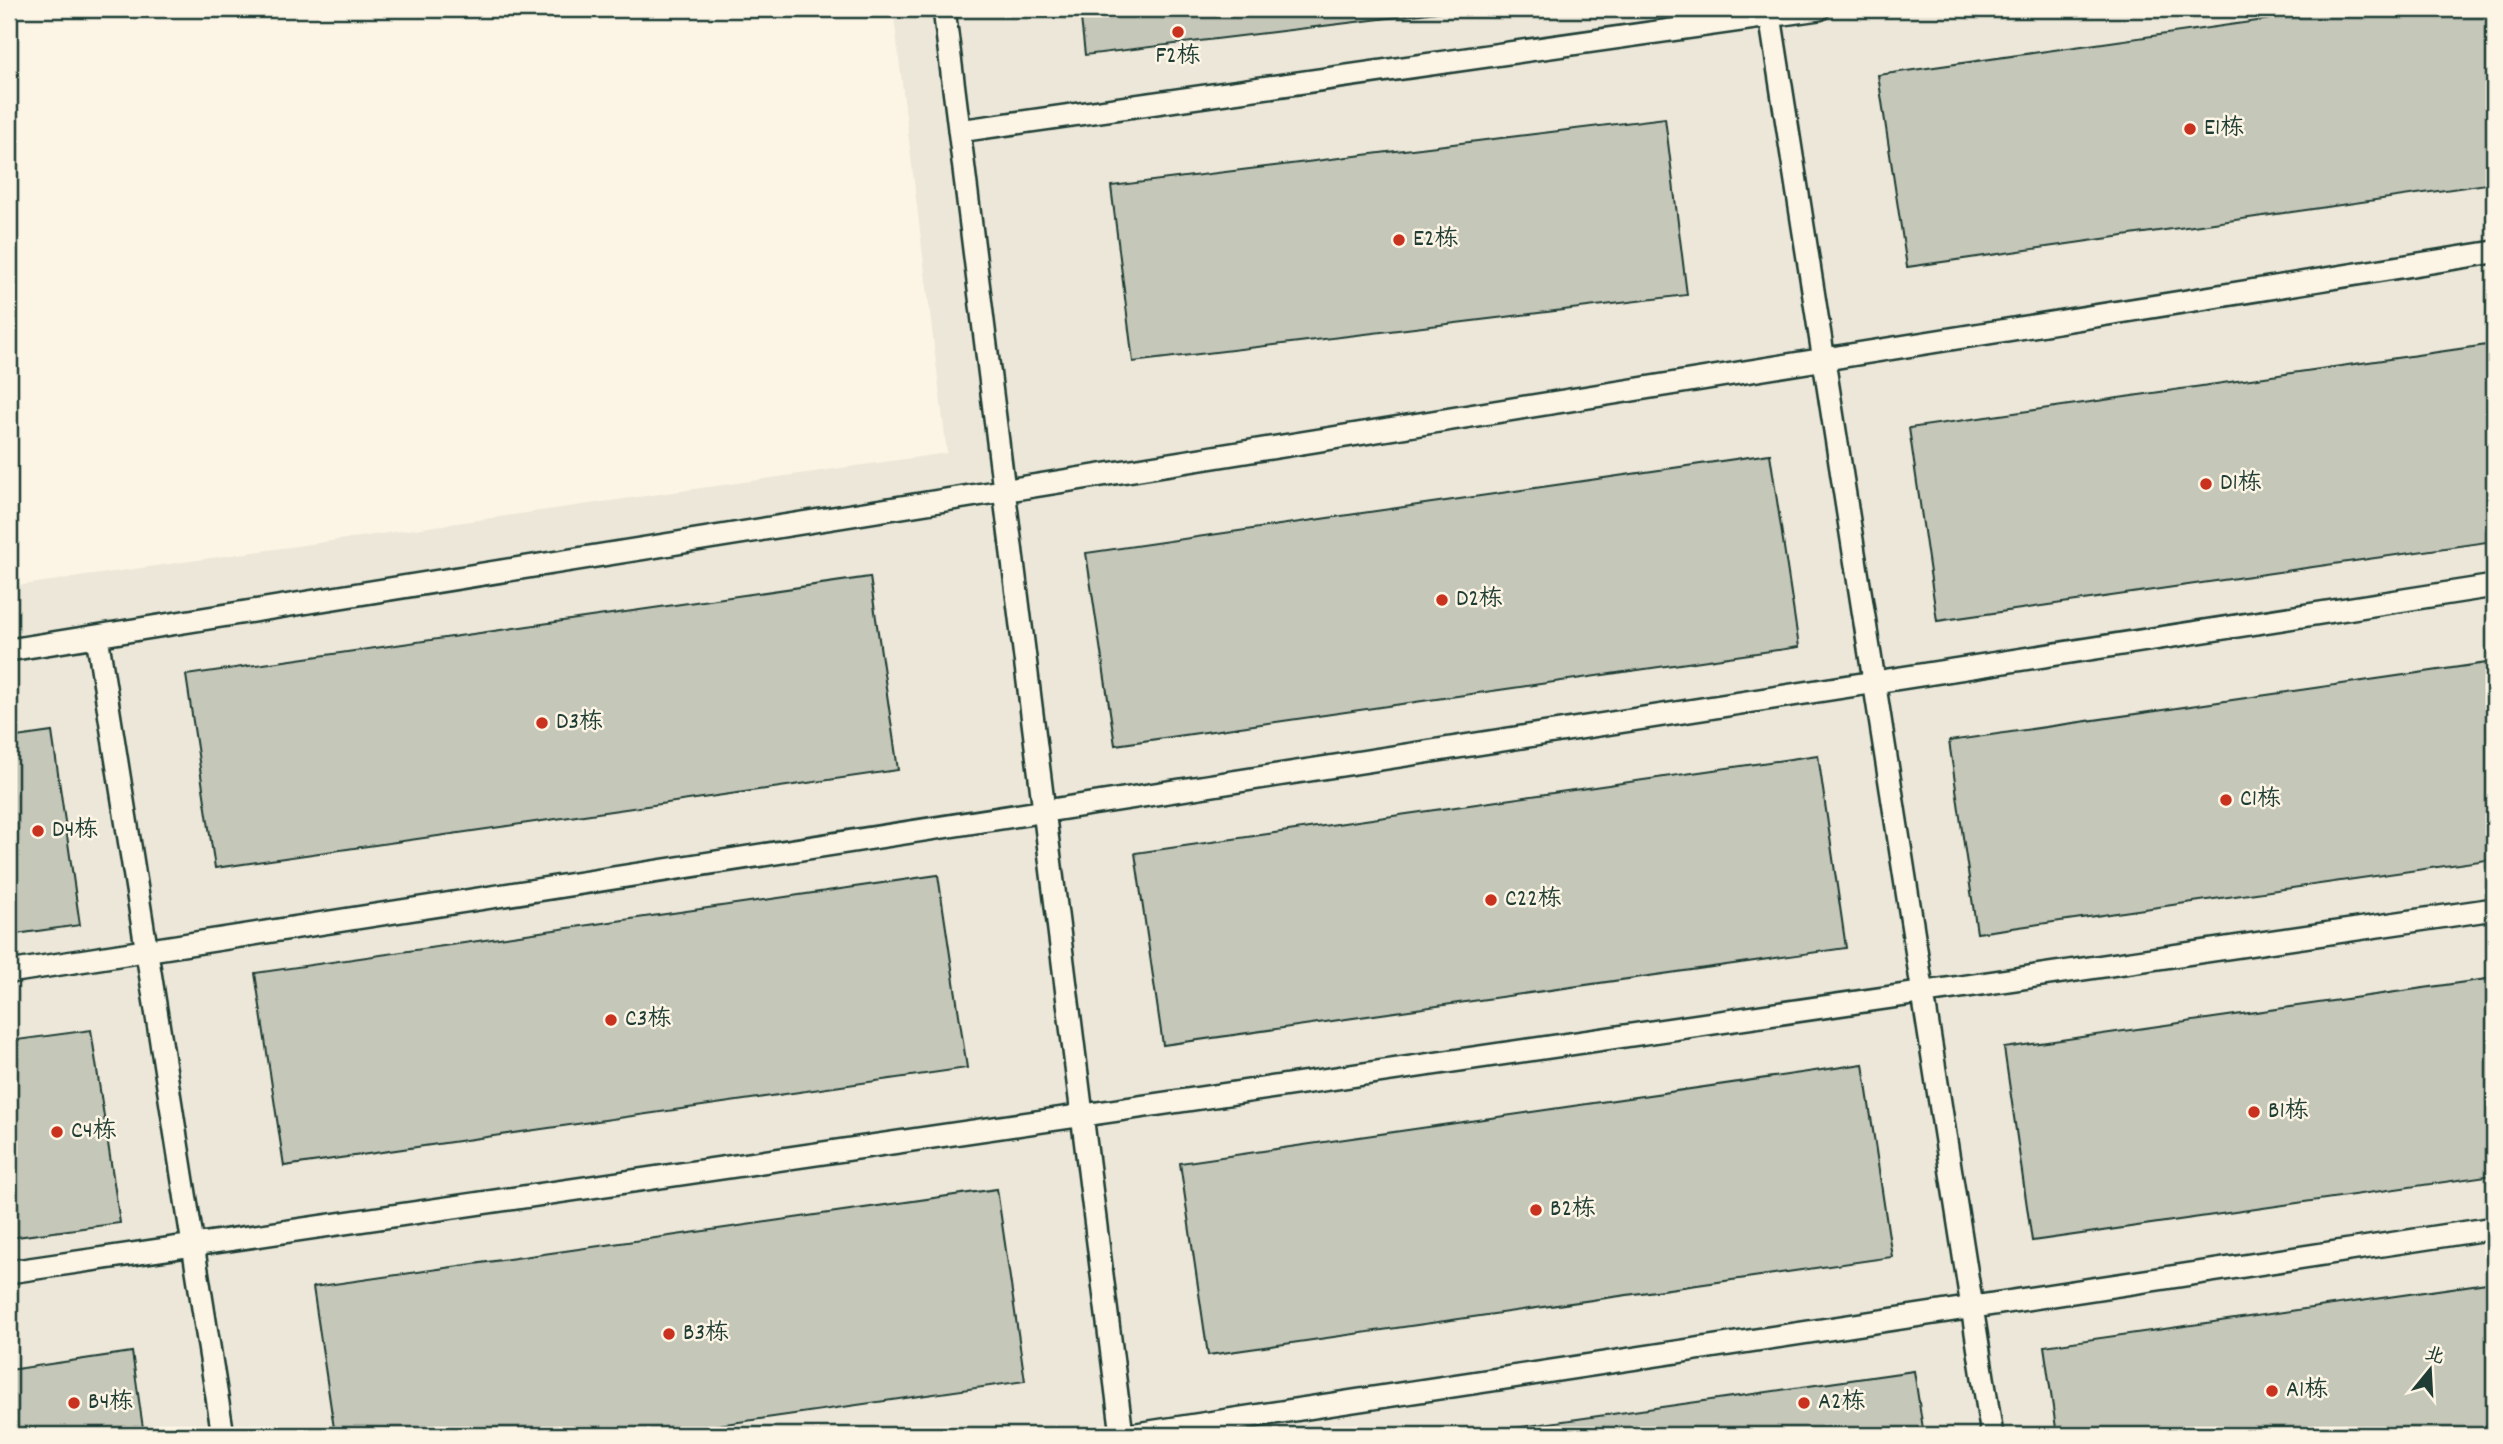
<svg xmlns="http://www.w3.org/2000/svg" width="2503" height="1444" viewBox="0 0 2503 1444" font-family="Dekko,'LXGW WenKai TC',sans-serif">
<rect width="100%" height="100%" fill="#fcf5e5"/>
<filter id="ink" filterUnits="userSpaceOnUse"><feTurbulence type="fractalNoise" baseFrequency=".0143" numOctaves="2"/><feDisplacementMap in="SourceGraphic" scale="14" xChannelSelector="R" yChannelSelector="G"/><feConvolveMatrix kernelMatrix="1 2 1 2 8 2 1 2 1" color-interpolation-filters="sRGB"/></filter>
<g filter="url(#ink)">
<!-- built -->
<path fill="#ece7d8" d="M893,9H2494V1435H9V587L947,453Z"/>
<!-- building -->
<path fill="#c5c7b9" stroke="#1f3d34" stroke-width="2" d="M1080,9H1462L1085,55Z
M2341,9H2494V183L1907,267L1878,75Z
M1665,118L1687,295L1133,362L1111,186Z
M2494,344V541L1937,621L1909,428Z
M1770,454L1799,647L1115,745L1086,553Z
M870,577L898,770L215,868L186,675Z
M2494,662V859L1977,933L1949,741Z
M52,732L80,925L9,935V738Z
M1818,755L1846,948L1163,1045L1135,853Z
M938,875L967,1068L284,1166L255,973Z
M2494,978V1175L2032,1241L2004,1048Z
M91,1030L120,1223L9,1238V1041Z
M1863,1064L1892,1257L1208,1355L1180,1163Z
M997,1189L1025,1381L648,1435H335L313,1287Z
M2494,1282V1435H2057L2044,1346Z
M132,1352L144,1435H9V1370Z
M1914,1371L1924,1435H1465Z"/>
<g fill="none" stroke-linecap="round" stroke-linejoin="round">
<!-- lane casing -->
<g stroke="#1f3d34" stroke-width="26">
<path id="lane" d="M944,9L1122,1435
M1769,9L1992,1435
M959,131L1819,9
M97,636L223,1435
M9,650L2494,252
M9,972L2494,586
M9,1272L2494,909
M1130,1435L2494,1228"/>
</g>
<!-- lane -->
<use href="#lane" stroke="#fcf5e5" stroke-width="21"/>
</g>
</g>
<!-- markers -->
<g fill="#c8321e" stroke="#fcf5e5" stroke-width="2.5">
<circle cx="1178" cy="32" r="7"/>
<circle cx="2190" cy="129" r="7"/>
<circle cx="1399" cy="240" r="7"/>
<circle cx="2206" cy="484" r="7"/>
<circle cx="1442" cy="600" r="7"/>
<circle cx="542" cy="723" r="7"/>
<circle cx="2226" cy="800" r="7"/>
<circle cx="38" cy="831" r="7"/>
<circle cx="1491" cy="900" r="7"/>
<circle cx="611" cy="1020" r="7"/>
<circle cx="2254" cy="1112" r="7"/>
<circle cx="57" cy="1132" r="7"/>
<circle cx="1536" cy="1210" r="7"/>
<circle cx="669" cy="1334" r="7"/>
<circle cx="2272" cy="1391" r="7"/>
<circle cx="74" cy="1403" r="7"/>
<circle cx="1804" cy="1403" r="7"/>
</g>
<g text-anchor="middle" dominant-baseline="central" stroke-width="5" stroke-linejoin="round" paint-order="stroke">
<!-- poi labels -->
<g font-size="24" fill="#1f3d34" stroke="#fcf5e5" text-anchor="start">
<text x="1178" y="57" text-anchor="middle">F2栋</text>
<text x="2204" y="129">E1栋</text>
<text x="1413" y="240">E2栋</text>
<text x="2220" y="484">D1栋</text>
<text x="1456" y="600">D2栋</text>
<text x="556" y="723">D3栋</text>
<text x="2240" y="800">C1栋</text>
<text x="52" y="831">D4栋</text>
<text x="1505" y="900">C22栋</text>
<text x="625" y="1020">C3栋</text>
<text x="2268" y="1112">B1栋</text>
<text x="71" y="1132">C4栋</text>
<text x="1550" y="1210">B2栋</text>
<text x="683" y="1334">B3栋</text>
<text x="2286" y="1391">A1栋</text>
<text x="88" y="1403">B4栋</text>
<text x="1818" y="1403">A2栋</text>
</g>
</g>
<!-- margin -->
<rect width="2503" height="1444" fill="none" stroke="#fcf5e5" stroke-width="35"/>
<rect x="18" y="18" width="2468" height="1409" fill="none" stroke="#1f3d34" stroke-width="2.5" filter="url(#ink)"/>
<!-- north arrow -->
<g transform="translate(2430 1370) rotate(18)" stroke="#fcf5e5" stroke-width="5" paint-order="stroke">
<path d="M0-5L12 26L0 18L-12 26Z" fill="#1f3d34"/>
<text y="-10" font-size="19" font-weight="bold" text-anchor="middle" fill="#1f3d34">北</text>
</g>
</svg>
